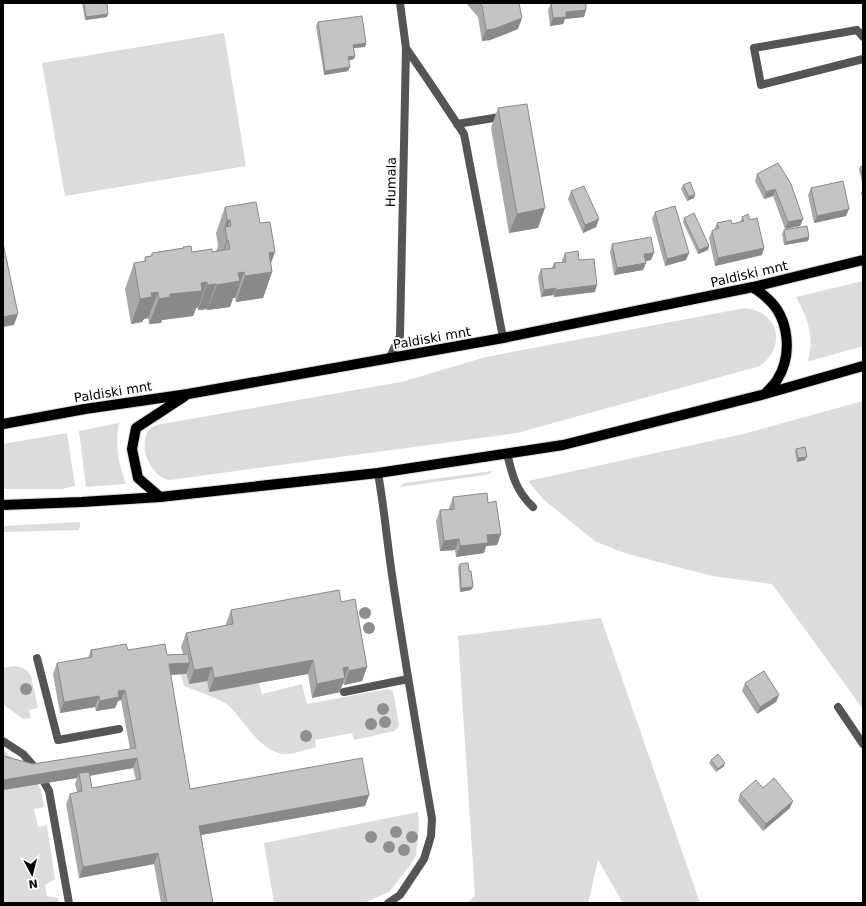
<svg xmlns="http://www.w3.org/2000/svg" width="866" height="906" viewBox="0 0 866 906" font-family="'DejaVu Sans',sans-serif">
<rect width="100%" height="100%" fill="#fff"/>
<!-- green -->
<path fill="#dcdcdc" d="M224,33L246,166L65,196L42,63Z
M863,281V346L810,361L808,360C815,337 807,317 796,297Z
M745,308C779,312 787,345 760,366L517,433L170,480C151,477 138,448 148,431C150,428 153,427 156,425L401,382L486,357Z
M863,401V709L772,584L712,576L628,554L596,542L544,500L528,481L743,434Z
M119,423C115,447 118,461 126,484L86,487L79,431Z
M67,433L75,486L62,489H3V444Z
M492,471L491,473L486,475L399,487L405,483Z
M80,522V527L78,530L3,532V526Z
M601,618L700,903H623L598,860L588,903H466L475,896L458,636Z
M14,666C22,667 27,669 31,676L38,708L29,710L31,718L23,719L3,704V668Z
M186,674L189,684L207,681L209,692L259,683L262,694L302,684L307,704L388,689L393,691L399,724L398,728L394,731L354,740L352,733L315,740L316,747C307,749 296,754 286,754C261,754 245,721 229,706C223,700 194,690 184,686L181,675Z
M3,750L20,764L38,785L41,790L44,807L34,809L38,827L47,825L55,879L45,885L47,896L58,898L59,903H3Z
M418,812L419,826L416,856L405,872L389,892L364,903H274L264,843Z"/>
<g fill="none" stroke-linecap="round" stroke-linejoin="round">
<!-- primary casing -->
<g stroke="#dbdbdb" stroke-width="12">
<path id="primary" d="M753,287C758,291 763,294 768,299C789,318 793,355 777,380C774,385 769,389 765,394
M3,424L85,409L188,394L503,338L753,287L863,260
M160,497L138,478L132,449L136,428L185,396
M3,505L82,502L160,497L378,473L563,445L765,394L863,366"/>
</g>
<!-- lane -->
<path stroke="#555" stroke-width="8" d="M863,37L857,30L754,48L761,85L863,59
M457,124L506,116
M507,453C512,475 516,491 533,507
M378,473C384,507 387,541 392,575C404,656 418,738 432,819L431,836L424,859L400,895L388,903
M37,658L58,740L119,729
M344,692L408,679
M838,707L863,744
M3,741L23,754L38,771L49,791L69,903"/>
<!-- street -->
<path stroke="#555" stroke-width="8" d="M406,48L430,83L464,134L503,338
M389,359L400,336L406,48L400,3"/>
<!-- primary -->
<use href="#primary" stroke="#000" stroke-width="10"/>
</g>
<!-- trees -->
<g fill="#8f8f8f">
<circle cx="365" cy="613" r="6"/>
<circle cx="369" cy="628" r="6"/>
<circle cx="26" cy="689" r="6"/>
<circle cx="383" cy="709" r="6"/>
<circle cx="385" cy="722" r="6"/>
<circle cx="371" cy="724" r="6"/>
<circle cx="306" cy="736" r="6"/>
<circle cx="396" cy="832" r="6"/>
<circle cx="371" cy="837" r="6"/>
<circle cx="412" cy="837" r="6"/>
<circle cx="389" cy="847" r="6"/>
<circle cx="404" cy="850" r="6"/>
</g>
<!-- wall -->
<path fill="#a9a9a9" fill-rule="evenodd" d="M82,3H107V17L85,20Z
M466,3H519L518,29L490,40L482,41L478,17Z
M551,3L586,10L584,17L565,19L563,24L550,26L548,10Z
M318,22L366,43L365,47L354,48V59L349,60L348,71L324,75L316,26Z
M498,108L538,228L509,233L491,128Z
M778,163L803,219L800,226L785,229L773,196L764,199L755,181L757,174Z
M863,166V186L859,170L860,167Z
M683,185L695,194L694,198L687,201L681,189Z
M811,188L846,216L814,223L808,195Z
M863,189V199L861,193Z
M571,191L599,219L596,227L583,233L568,199Z
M225,207L275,252L271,263L272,272L263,298L236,302L235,298H233L230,307L207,310V309L198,310V308H196L193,316L162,320L161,323L149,324L148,318L144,319L142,322L131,324L125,289L134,263L144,262L145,257L151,256L152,253L183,248V247L192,252L216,251L218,246L216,233Z
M655,212L689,253L686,260L665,266L652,219Z
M742,217L750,220L764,248L762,255L715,266L709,238L712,231L714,230L717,223L732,224L740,222Z
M684,218L709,246L708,250L698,254L683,222Z
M784,230L809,237L808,241L784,245L782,234Z
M612,244L651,260L645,261L646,263L643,270L614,275L610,251Z
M565,253L579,260L595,292L554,297L553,295L541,297L538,277L541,269L552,268L554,263L562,262V260Z
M796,449L805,460L797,462L795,452Z
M453,497L488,503L501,534L497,545L486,546L484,553L456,557L455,550L440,551L436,521L440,510L449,509V508Z
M460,564L469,571L473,587L471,590L460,592L458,567Z
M341,602L367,667L362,681L344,685L343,683L340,692L312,698L308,674L209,692L207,681L189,684L186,673V674L170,675L190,789L369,795L365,806L201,835L213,903H161L154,864L79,878L66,804L70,794L77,792L75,784L77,778L3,790V756L33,764L130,749L121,700L118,701L115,708L96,711L95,707L60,713L53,674L57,663L88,658L91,650H128L167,655L183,654L181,647L186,633L226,625V624L231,610ZM133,768L136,780L92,788L90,776Z
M745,683L779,695L776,702L757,714L742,691Z
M711,760L724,766L716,772L709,763Z
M763,788L790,808L763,831L738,801L740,794Z"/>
<!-- shaded-wall -->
<path fill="#898989" d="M586,10L584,17L565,19L563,24L550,26L553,18L566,12Z
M108,14L107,17L85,20L86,17Z
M522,18L518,29L490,40L482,41L486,30Z
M366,43L365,47L352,48L353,45Z
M355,56L354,59L347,61L348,57Z
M350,67L348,71L324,75L325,71Z
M775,189L773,196L764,199L766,192Z
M695,194L694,198L687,201L689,197Z
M545,208L538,228L509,233L517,214Z
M849,209L846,216L814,223L817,216Z
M599,219L596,227L583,233L585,225Z
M803,219L800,226L785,229L788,222Z
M227,220H230L226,232L225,227L218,246Z
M809,237L808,241L784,245L786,242Z
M227,240H228L219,265H217Z
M709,246L708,250L698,254L699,250Z
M764,248L762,255L715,266L718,258Z
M275,252L267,273L272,272L263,298L236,302L245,276L269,253Z
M654,253L651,260L642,262L644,254Z
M689,253L686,260L665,266L667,259Z
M646,263L643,270L614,275L617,268Z
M244,272L235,298H233L230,307L207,310L217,285L238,273Z
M207,282L198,308H196L193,316L162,320L161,323L149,324L159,299L201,283Z
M216,284L207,309L198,310L207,285Z
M597,285L595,292L554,297L556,290Z
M556,288L553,295L541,297L544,290Z
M158,292L148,318L144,319L142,322L131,324L140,299L151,293Z
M18,314L14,325L3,327V317Z
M807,457L805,460L797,462L798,458Z
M501,534L497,545L486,546L484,553L456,557L460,546L487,535Z
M459,539L455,550L440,551L444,541Z
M473,587L471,590L460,592L461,588Z
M313,660L308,674L209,692L214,678Z
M190,663L186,674L165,675L169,664Z
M212,667L207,681L189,684L194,670Z
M348,667L340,692L312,698L317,684L343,668Z
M367,667L362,681L344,685L349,671Z
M125,690L121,700L118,701L115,708L96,711L100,701L118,691Z
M779,695L776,702L757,714L760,707Z
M99,696L95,707L60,713L64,702Z
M137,758L133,768L80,777L79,773L77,778L3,790V780Z
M725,763L724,766L716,772L718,769Z
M369,795L365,806L195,836L199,826Z
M793,801L790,808L763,831L766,824Z
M158,853L154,864L79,878L83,867Z"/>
<!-- building -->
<path fill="#c4c4c4" stroke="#898989" d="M84,3H107L108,14L86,17Z
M479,3H519L522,18L494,29L486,30L482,6Z
M551,3H586V10L566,12V17L553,18Z
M362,16L366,43L353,45L355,56L348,57L350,67L325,71L318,22Z
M527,104L545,208L517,214L498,108Z
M778,163L791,184L803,219L788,222L775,189L766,192L757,174Z
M863,166V177L860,167Z
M843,181L849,209L817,216L811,188Z
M690,182L695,194L689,197L683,185Z
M584,186L599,219L585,225L571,191Z
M256,202L260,223L270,222L275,252L269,253L272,272L245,276L244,272L238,273L240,281L217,285L216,284L207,285V282L201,283L202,291L170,294V297L159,299L158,292L151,293L152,297L140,299L134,263L146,261L145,257L152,256V253L184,248L183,247L191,246L192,252L212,249V252L230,249L228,240H227L225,227L231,226L230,220H227L225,207Z
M675,206L689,253L667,259L655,212Z
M694,213L709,246L699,250L684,218Z
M748,214L750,220L757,218L764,248L718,258L712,231L719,228L717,223L731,220L732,224L744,221L742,217Z
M807,226L809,237L786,242L784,230Z
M651,237L654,253L644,254L646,263L617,268L612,244Z
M3,243L18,314L3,317Z
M578,251L579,260L594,259L597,285L556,290V288L544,290L541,269L555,268L554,263L566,262L565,253Z
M805,447L807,457L798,458L796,449Z
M487,493L488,503L496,501L501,534L487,535L488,543L460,546L459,539L444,541L440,510L454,509L453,497Z
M468,563L469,571H471L473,587L461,588L460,564Z
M339,590L341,602L355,599L367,667L349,671L348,667L343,668L345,678L317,684L313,660L214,678L212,667L194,670L186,633L233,624L231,610Z
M126,644L128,650L165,644L167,655L188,654L190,663L169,664L190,789L362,758L369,795L199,826L213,903H167L158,853L83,867L70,794L82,791L79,773L89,772L92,788L141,779L137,758L3,780V756L33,764L136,748L125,690L118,691L119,697L100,701L99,696L64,702L57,663L92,657L91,650Z
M764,671L779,695L760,707L745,683Z
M718,754L725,763L718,769L711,760Z
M774,778L793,801L766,824L740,794L756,780L763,788Z"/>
<g text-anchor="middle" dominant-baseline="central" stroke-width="4" stroke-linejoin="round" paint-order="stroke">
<!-- street labels -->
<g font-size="13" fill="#000" stroke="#fff">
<text transform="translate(391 182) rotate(-89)">Humala</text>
<text transform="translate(749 274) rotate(-13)">Paldiski mnt</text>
<text transform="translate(432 338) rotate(-10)">Paldiski mnt</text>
<text transform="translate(113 392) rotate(-9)">Paldiski mnt</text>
</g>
</g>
<!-- border -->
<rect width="866" height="906" fill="none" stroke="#000000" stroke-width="8"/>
<!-- north arrow -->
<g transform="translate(32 874) rotate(173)" stroke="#ffffff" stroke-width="3" paint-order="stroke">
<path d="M0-3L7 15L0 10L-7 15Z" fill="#000000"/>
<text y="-6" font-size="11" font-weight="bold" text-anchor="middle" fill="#000000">N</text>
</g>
</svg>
